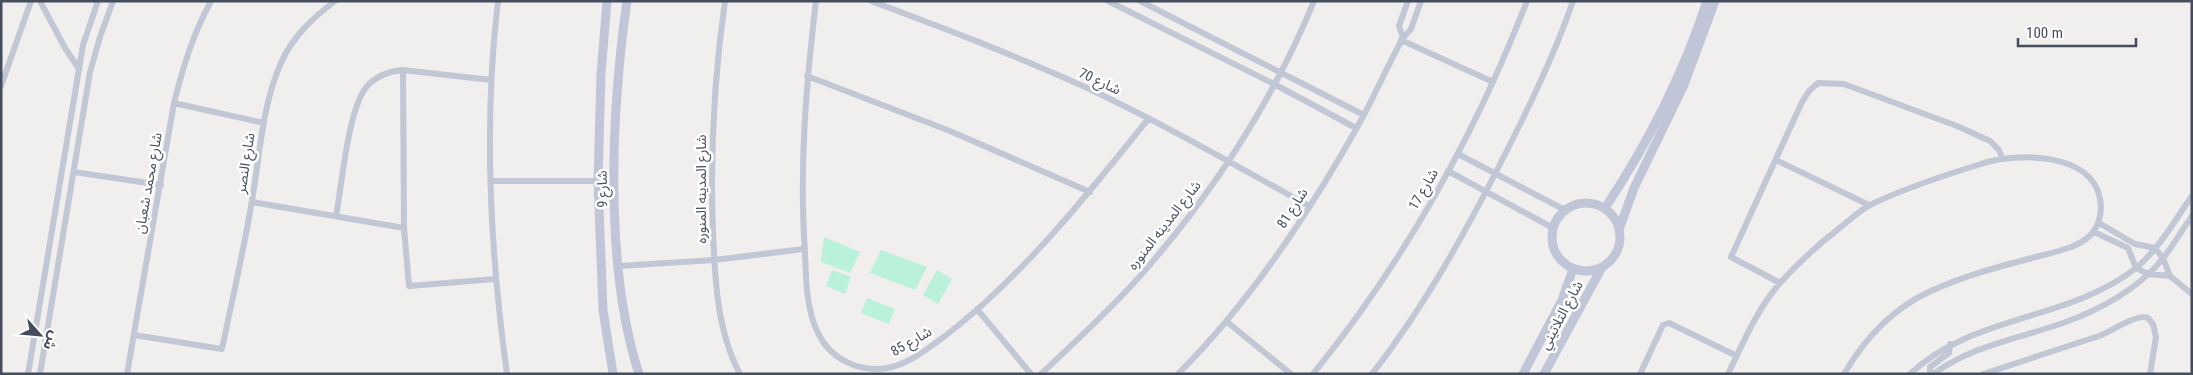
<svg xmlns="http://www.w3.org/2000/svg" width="2193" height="375" viewBox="0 0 2193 375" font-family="'Roboto Condensed','Noto Sans Arabic',sans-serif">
<rect width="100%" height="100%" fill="#f1eeee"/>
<!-- green -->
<path fill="#baf1da" d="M824,237L860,252L850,273L821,262Z
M881,250L927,267L915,290L870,273Z
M832,270L851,277L845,294L826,286Z
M937,270L952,279L938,304L923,295Z
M867,298L895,309L889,324L861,313Z"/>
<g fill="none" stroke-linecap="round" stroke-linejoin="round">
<!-- minor -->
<path stroke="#c1c7d4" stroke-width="6" d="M40,1L65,48L79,69
M498,1C483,125 490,251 507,374
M725,1C714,78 710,155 713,233C715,280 717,331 740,374
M816,1C806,85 799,168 805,252C806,279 806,309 818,333C830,359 860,373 887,368C908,365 928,348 945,336C1024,275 1087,195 1149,118
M871,1C943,28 1015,55 1085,87C1162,123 1235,165 1309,206
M1108,1L1274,84L1356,128
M1140,1L1364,115
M1403,38L1399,26L1408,1
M1401,40L1493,82
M403,70L404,228L409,286L495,279
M807,76L950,131L1090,192
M1,86L31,1
M174,103L264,123
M1458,154L1565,210
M1776,160L1869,205
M1448,171L1553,228
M74,172L161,185
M491,181H598
M252,202L404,228
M336,216C342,185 348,106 368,85C378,75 389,71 403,70L491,80
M2099,223L2135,244L2155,248L2163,258L2170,276L2192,294
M2094,232L2128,248L2136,268L2148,274L2170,276
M619,266L714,260L804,249
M1780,283L1731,257L1802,102L1809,91L1818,83L1844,84L1957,126L1990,141L1999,150L2002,158
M977,309L1031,374
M1226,321L1291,374
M134,335L222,349C232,300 244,250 252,200C260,155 262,105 281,63C292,37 313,18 335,1
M28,374L83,45L98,1
M40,374L90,72L100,37L113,1
M127,374L174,103C183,67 193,34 211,1
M1041,374C1075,342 1110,310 1141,275C1212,194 1273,101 1314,1
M1178,374C1253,299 1314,206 1365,113C1378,88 1389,63 1403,38L1411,29L1421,1
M1313,374C1404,262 1475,135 1527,1
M1372,374C1421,311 1459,244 1495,174C1524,117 1552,62 1573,1
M1640,374L1663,325L1669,323L1737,356
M1728,374C1743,343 1758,307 1781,282C1799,262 1820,243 1841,227C1850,220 1860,210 1870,205C1905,188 1945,175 1981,164C2016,152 2092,152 2100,199C2103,214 2098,230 2086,239C2071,250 2049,253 2032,258C1998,267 1963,276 1931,291C1893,308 1865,338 1844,374
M1910,374C1973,314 2069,321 2136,268C2159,249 2175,220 2192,196
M1930,374V367L1949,353L1950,344
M1933,374C1974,345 2017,339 2063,323C2100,310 2140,288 2164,257C2174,244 2183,229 2192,216
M1983,374L2099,336C2112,331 2137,313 2148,318L2153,324L2156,337L2150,374"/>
<!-- secondary -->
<path stroke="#c0c6d8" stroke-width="9" d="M607,1L601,74L598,181L603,310L613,374
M627,1C611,113 604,266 639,374
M1552 237a34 34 0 1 1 68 0a34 34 0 1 1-68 0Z
M1605,208C1648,143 1683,75 1707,1
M1620,227L1634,188L1684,85L1715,1
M1523,374L1562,300L1573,269
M1544,374L1601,269"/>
</g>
<g text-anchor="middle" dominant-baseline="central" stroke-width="5" stroke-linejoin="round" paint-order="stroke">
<!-- street labels -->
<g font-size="14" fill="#454d5d" stroke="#fff">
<text transform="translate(1100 81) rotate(25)">شارع 70</text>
<text transform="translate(245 163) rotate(-81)">شارع النصر</text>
<text transform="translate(148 183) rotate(-80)">شارع محمد شعبان</text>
<text transform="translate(602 189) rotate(-91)">شارع 9</text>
<text transform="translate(701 189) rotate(-90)">شارع المدينه المنوره</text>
<text transform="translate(1423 189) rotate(-60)">شارع 17</text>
<text transform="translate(1292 208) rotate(-57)">شارع 81</text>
<text transform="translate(1164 225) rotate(-52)">شارع المدينه المنوره</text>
<text transform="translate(1561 315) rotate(-62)">شارع التلاتيني</text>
<text transform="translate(911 341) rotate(-30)">شارع 85</text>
</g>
</g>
<!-- border -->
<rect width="2193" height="375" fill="none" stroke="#454d5d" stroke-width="5"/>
<!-- north arrow -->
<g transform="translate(40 335) rotate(117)" stroke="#ffffff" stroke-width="4" paint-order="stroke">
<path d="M0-4L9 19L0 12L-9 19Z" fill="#454d5d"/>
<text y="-8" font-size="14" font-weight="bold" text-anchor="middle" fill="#454d5d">ش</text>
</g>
<!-- scale -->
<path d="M2018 38v8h118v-8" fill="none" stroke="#454d5d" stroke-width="2.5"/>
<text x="2026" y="38" font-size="15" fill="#454d5d" stroke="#ffffff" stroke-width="4" paint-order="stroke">100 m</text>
</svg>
